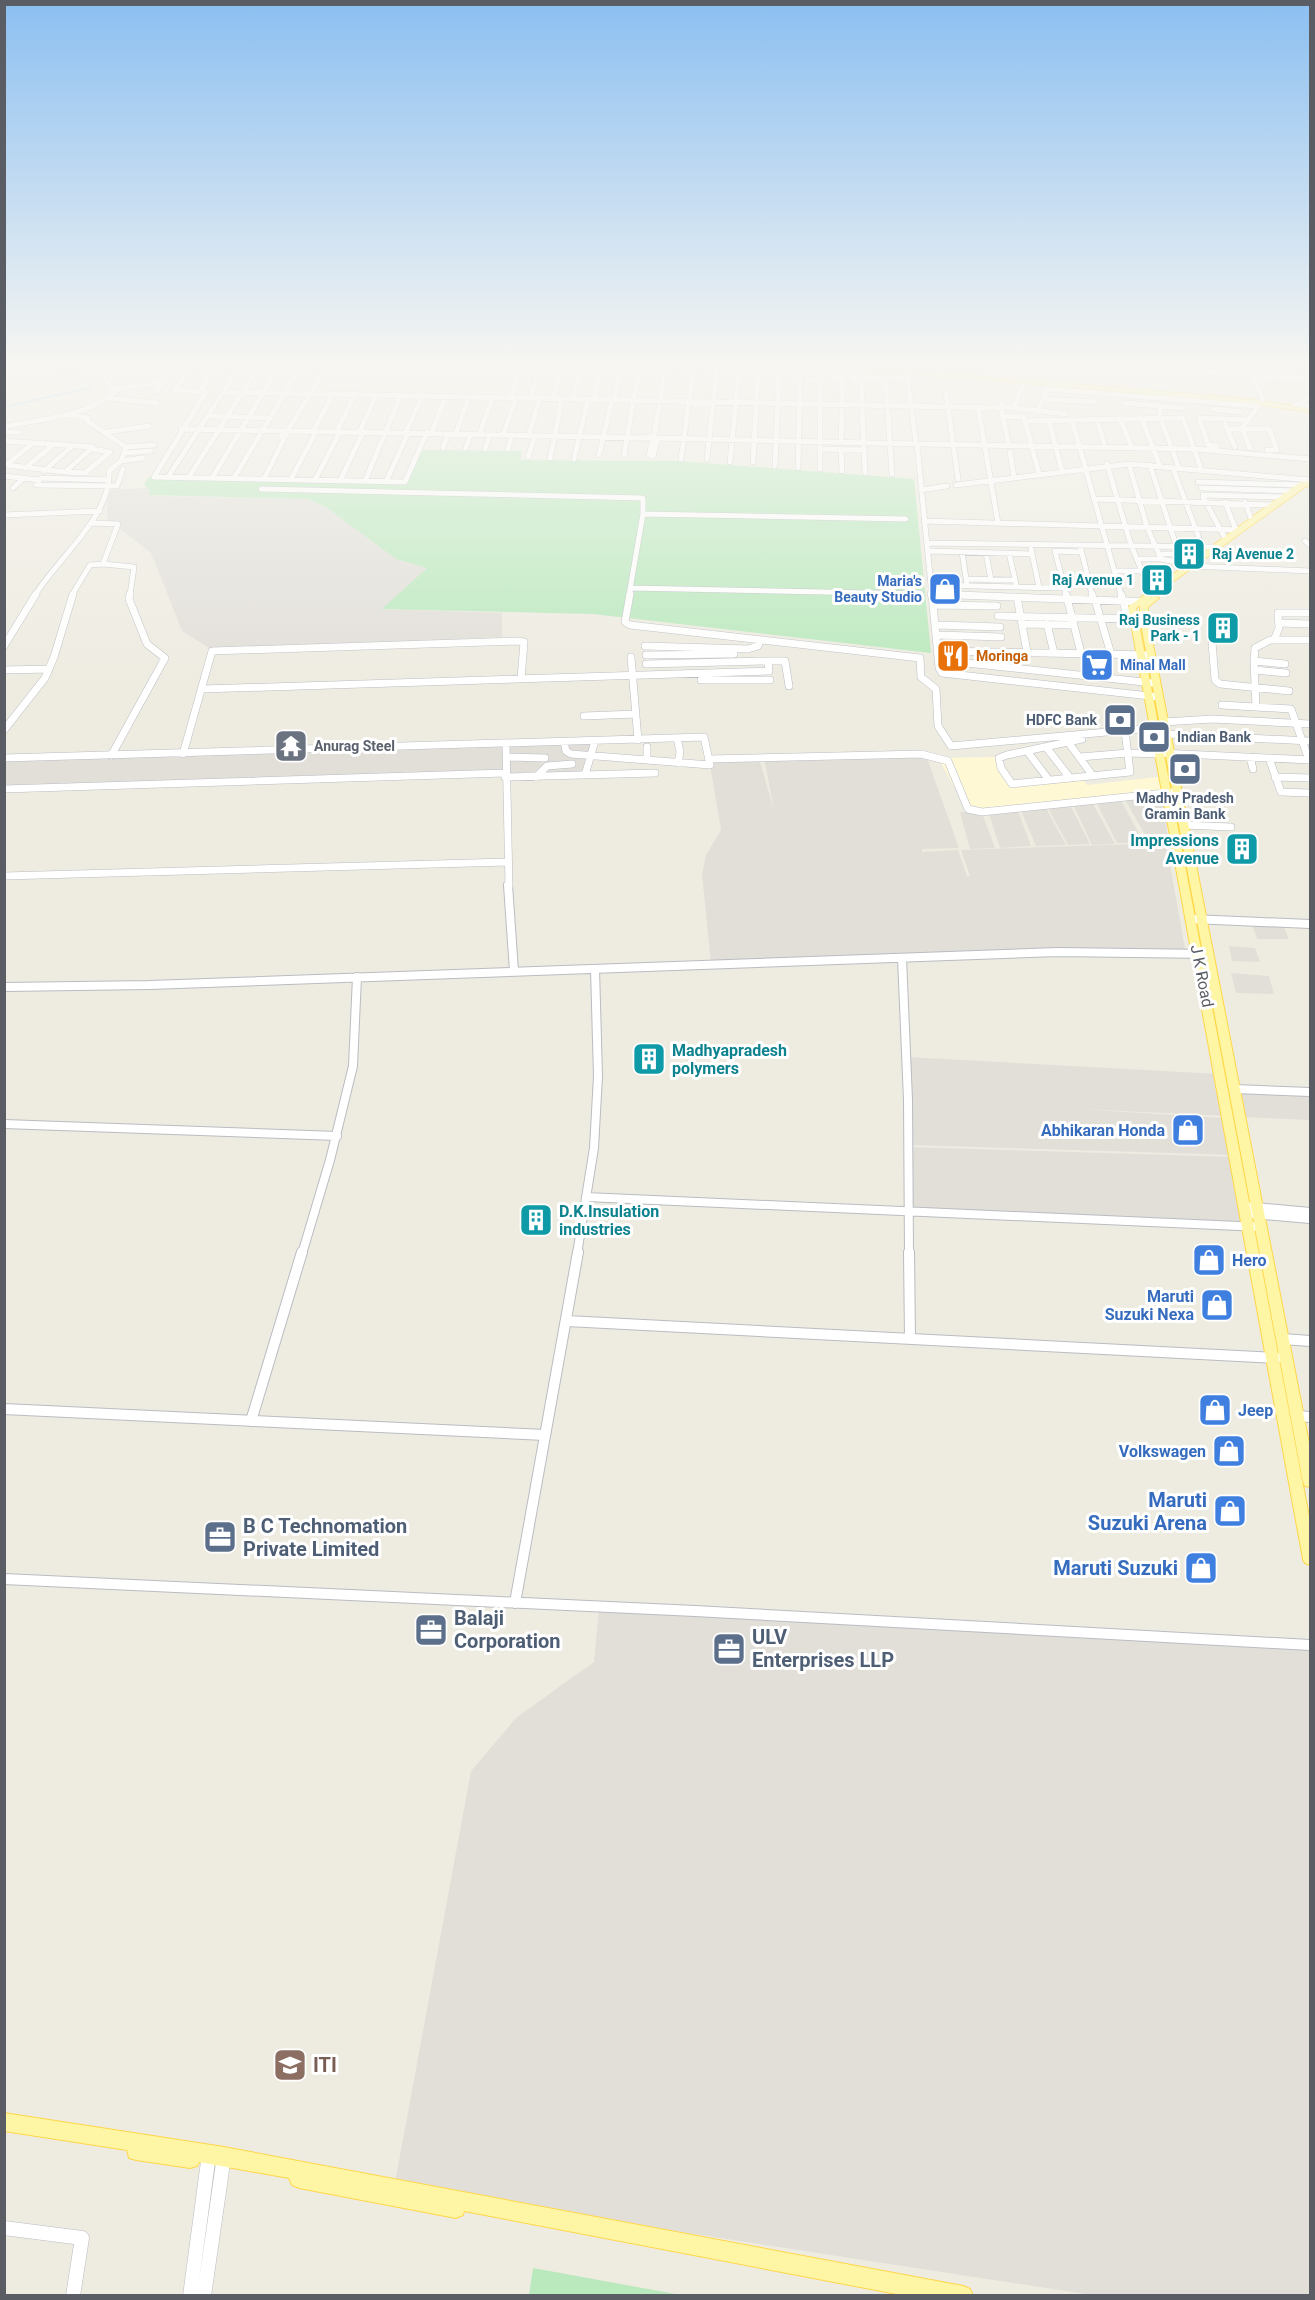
<svg xmlns="http://www.w3.org/2000/svg" width="1315" height="2300" viewBox="0 0 1315 2300" font-family="Roboto,sans-serif">
<rect width="100%" height="100%" fill="#eeece1"/>
<!-- commercial -->
<path fill="#fff8d5" d="M996,757L1012,784L1082,777L1087,785L1165,776L1168,792L969,813L938,758Z"/>
<!-- industrial -->
<path fill="#e2dfd9" d="M147,488L150,493L148,495L159,496L308,499L327,508L396,559L428,568L383,609L502,613V637L214,651L182,631L151,553L107,519L108,490Z
M595,741L586,772L5,789L4,759Z
M926,755L959,848L922,849V852L958,850L967,876H970L961,850L1166,843L1186,954L1084,952L711,964L702,874L706,855L721,830L709,759L759,758L774,810L764,758Z
M1163,796L1168,841L1150,843L1125,800Z
M1121,800L1144,843H1117L1096,802Z
M1092,802L1115,844L1092,845L1073,804Z
M1070,805L1090,844L1068,845L1048,808Z
M1046,808L1066,845L1036,846L1021,811Z
M1018,811L1031,846L1000,848L989,814Z
M960,812L982,813L995,848L970,849Z
M1252,924L1283,925L1289,939H1257Z
M1229,946L1255,948L1260,962L1232,961Z
M1231,973L1269,976L1274,994L1236,993Z
M906,1057L1220,1074L1228,1116L1078,1109L1223,1118L1235,1155L908,1145Z
M1235,1089L1310,1093V1120L1240,1117Z
M908,1147L1236,1157L1249,1226L907,1213Z
M599,1609L1310,1642V2295H1092L394,2188L471,1771L517,1717L594,1662Z"/>
<!-- green -->
<path fill="#bae9bd" d="M422,450L522,451L520,460L677,461L914,479L931,653L593,614L382,609L427,568L396,559L327,508L308,499L149,495L150,491L144,484L149,477L407,483Z
M533,2268L681,2295H529Z"/>
<g fill="none" stroke-linecap="round" stroke-linejoin="round">
<!-- stream -->
<path stroke="#a0d0ff" stroke-width="1.5" d="M4,407L89,388L91,384C77,375 63,372 49,363"/>
<!-- minor-far4 casing -->
<g stroke="#b9bcc2" stroke-width="6">
<path id="minor-far4" d="M127,363L118,375L168,369L172,363
M196,363L174,390L206,392L154,477L405,482L427,432
M695,363L886,379L912,378
M1174,363L1176,370L1310,379
M1249,363L1263,400L1242,428L1250,448
M1287,363L1310,365
M670,365L694,366L681,459
M486,367L489,363
M850,368L860,363
M168,369H179L190,374
M738,374H758L753,462
M907,374L916,443
M770,375H779L775,466
M789,376H800L798,468
M811,379L820,380V469
M832,380H842V404
M853,381H861L865,473
M886,384L892,474
M113,389L164,382L156,392
M200,391L219,363
M224,392L1001,408L1009,446
M946,394L958,479
M107,398L157,403
M511,398L520,368L670,371
M530,398L540,368
M553,399L560,369
M572,399L580,369
M594,399L600,370
M1044,399L1095,402
M614,400L621,370
M1001,403L1000,406L1066,414
M1125,403L1183,408
M1160,406V417L1179,468
M1295,406L1310,397
M978,407L998,523
M1303,407L1310,405
M1013,408L1024,383
M1213,409L1240,412
M1038,412L1047,389L1257,406
M208,416L270,418
M1003,416L1024,417L1039,474
M1141,417L1160,466
M1120,418L1132,448
M1097,419L1104,443
M1072,420L1121,595
M1025,421L1183,418L1201,469
M1049,421L1062,471
M1225,424L1235,447
M4,427C43,418 83,418 115,392L103,375L119,363
M181,429L285,431L281,437
M1227,429H1269L1277,450H1267
M288,430L329,363
M314,430L333,394
M337,431L355,394
M360,431L376,395
M4,432H19
M106,432L149,426
M406,432L422,396
M432,432L446,396
M456,433L469,397
M529,434L540,398
M479,435L493,397
M503,435L516,398
M555,435L562,399
M647,437H654L666,363
M4,441L93,447L65,472L6,465L33,443
M841,441L842,410
M917,444L932,595
M921,444L1195,449L1310,459
M1217,446L1208,445L1199,418L1249,420
M126,447L154,445
M443,448L448,434
M466,448L470,435
M485,449L490,435
M508,449L512,435
M820,449L864,450
M841,449L842,471
M1010,452L1014,477
M125,453L151,451
M599,455L612,400
M624,455L639,370
M528,457L535,436
M550,458L555,436
M574,459L588,399
M707,459L717,368H708
M121,461L143,458
M730,462L739,369H731
M1107,464L1131,545L1151,593
M1129,464L1147,527L1161,559
M1150,465L1176,545
M25,468L52,446
M1173,468L1202,546
M44,471L71,447
M65,472L85,473L110,452L92,449
M4,476L39,480
M168,477L242,363
M189,477L261,363
M212,478L281,363
M234,478L303,363
M264,479L288,431L653,438L649,455L653,456L658,438L916,444
M291,479L316,432
M108,480L41,478L36,485L117,486L123,469
M315,480L340,432
M340,481L363,432
M365,481L401,395
M386,482L408,433
M1198,482L1302,485
M956,485L1129,464L1310,480
M13,488L24,478
M1201,488L1294,491
M261,489L643,498V514L629,595
M921,490L947,486
M1203,495L1285,497
M1203,497L1226,540
M1095,499L1275,505
M1225,502L1236,530
M1245,502L1252,521
M643,514L906,519
M4,515L100,511
M924,521L1241,530
M91,523L118,524L103,564L134,567L130,595
M1305,541L1310,545
M929,543L1217,547
M1080,545L1092,595
M1031,549L1039,587
M930,551L1032,554
M1055,551L1066,595
M1055,551L1081,552
M962,552L967,585
M986,553L991,580
M1009,553L1016,584
M1159,554H1178
M1137,559H1161L1192,565
M1190,566L1310,571
M1115,571H1142
M966,579L1015,580
M1063,583H1089
M933,585L1064,588
M630,588L920,594
M931,594L963,595
M35,595C58,558 112,515 109,471L121,461L126,447L87,421L88,418L68,415
M72,595L90,565L103,564"/>
</g>
<!-- minor-far3 casing -->
<g stroke="#b9bcc2" stroke-width="8">
<path id="minor-far3" d="M630,594L625,622L630,625L920,658L921,677L936,689L938,726L951,746L1140,729
M904,594H920
M931,594L1148,602
M932,594L939,668L942,673L1159,697
M1066,594L1081,653
M1092,594L1093,599
M1121,594L1128,619
M1017,597L1027,652
M1095,600L1111,654
M935,605L997,606
M998,616L1134,619
M1279,623L1310,624
M1022,624L1074,625
M1047,624L1054,653
M937,625L1000,627
M1225,634L1212,642L1215,680L1220,684L1289,691
M938,635L1001,637
M1274,640L1279,628L1278,613H1310
M4,646L36,594
M645,646L748,649L758,646L760,640
M940,651L1151,655
M646,655L734,654
M631,657L638,740
M938,660L1153,683
M768,661H785L789,686
M1254,661L1255,648L1270,640H1308
M4,670L49,669
M1255,670L1286,673
M701,680H770
M203,689L769,671L768,661L646,664
M1222,705L1291,709L1309,760
M1256,707L1254,661L1285,664
M584,716L636,714
M1164,722L1212,719L1310,724
M4,730L45,678L54,657L73,594
M1167,734L1310,741
M677,738L680,752L678,763
M1082,739L1007,755L999,758L1001,768L1012,784L1130,772L1125,731
M1068,742L1093,776
M506,744L509,886
M647,747V760
M1046,747L1070,778
M1027,751L1049,780
M1161,753L1310,760
M183,754L212,651L518,641L524,642L521,679
M111,756L165,658L147,644L129,599L130,594
M507,757L545,758
M1080,757L1128,753L1161,754
M1250,757L1253,769
M4,758L704,737L710,765L571,754L566,751L564,742
M1269,758L1281,792L1310,793
M709,759L921,754L948,761L968,809L982,812L1174,792
M585,775L595,741
M505,777L655,773
M536,777L547,766L572,764
M1275,777L1310,778
M4,789L505,773
M1184,825L1231,827
M4,876L507,862"/>
</g>
<!-- minor-far2 casing -->
<g stroke="#b9bcc2" stroke-width="10">
<path id="minor-far2" d="M508,885L514,971
M1192,919L1310,924
M902,958L908,1100L909,1254
M4,987L150,985L1058,952L1209,954
M1235,1089L1310,1092
M4,1124L337,1136
M586,1197L1261,1227
M1245,1206L1310,1212
M1253,1214L1310,1219
M302,1254L330,1160L353,1066L357,977
M577,1254L594,1148L598,1076L595,969"/>
</g>
<!-- minor-far1 casing -->
<g stroke="#b9bcc2" stroke-width="12">
<path id="minor-far1" d="M909,1252L910,1338
M567,1321L1277,1358
M1283,1339L1310,1341
M4,1409L545,1435
M1298,1416L1310,1417
M251,1421L302,1252
M4,1579L695,1611L1310,1645
M515,1603L578,1252"/>
</g>
<!-- minor casing -->
<g stroke="#b9bcc2" stroke-width="15">
<path id="minor" d="M4,2228L82,2238L73,2296
M190,2296L209,2154
M204,2296L224,2156"/>
</g>
<!-- major casing -->
<g stroke="#ffd649" stroke-width="2">
<path id="major" d="M786,363H817L1240,398L1310,408V412L1240,402Z
M1310,481V485L1305,487L1136,608L1310,1522V1565L1305,1563L1303,1559L1128,607L1299,483Z
M1152,596L1159,598L1148,607V619L1310,1448V1487L1305,1486L1303,1482L1140,619V606Z
M4,2113L224,2147L963,2286L970,2289L973,2296H907L464,2211L463,2215L456,2218L299,2188L292,2185L289,2178L199,2162L197,2166L190,2168L136,2160L129,2158L127,2150L4,2131Z"/>
</g>
<!-- minor-far4 -->
<use href="#minor-far4" stroke="#fff" stroke-width="5"/>
<!-- minor-far3 -->
<use href="#minor-far3" stroke="#fff" stroke-width="7"/>
<!-- minor-far2 -->
<use href="#minor-far2" stroke="#fff" stroke-width="8"/>
<!-- minor-far1 -->
<use href="#minor-far1" stroke="#fff" stroke-width="10"/>
<!-- minor -->
<use href="#minor" stroke="#fff" stroke-width="14"/>
<!-- major -->
<use href="#major" fill="#fff6a5" fill-rule="evenodd"/>
</g>
<!-- sky -->
<linearGradient id="sky" x2="0" y2="1"><stop stop-color="#8bbff1"/><stop offset="0.53" stop-color="#f7f6f2"/><stop offset="1" stop-color="#f7f6f2" stop-opacity="0"/></linearGradient>
<rect width="1315" height="685" fill="url(#sky)"/>
<!-- icons -->
<defs>
<g id="building-square" transform="scale(1.725)"><rect x="-9" y="-9" width="18" height="18" rx="4" fill="#0f9aa8" stroke="#fff"/><path d="M-4-6H4V6H1V3H-1V6H-4ZM-2.5-4.3h1.7v1.8h-1.7ZM.8-4.3h1.7v1.8H.8ZM-2.5-1h1.7V.8h-1.7ZM.8-1h1.7V.8H.8Z" fill="#fff"/></g>
<g id="shop-square" transform="scale(1.725)"><rect x="-9" y="-9" width="18" height="18" rx="4" fill="#3f7fe0" stroke="#fff"/><path d="M-5-2.5h2.3a2.7 3.5 0 0 1 5.4 0H5L5.5 6h-11ZM-1.5-2.5h3a1.5 2.3 0 0 0-3 0Z" fill="#fff"/></g>
<g id="restaurant-square" transform="scale(1.725)"><rect x="-9" y="-9" width="18" height="18" rx="4" fill="#e8710a" stroke="#fff"/><path d="M-5-6h1v4h1v-4h1v4h1v-4h1v5L-1.5 .5V6h-2V.5L-5-1ZM5-6V6H3V1.5H1.5Q1.5-4 5-6Z" fill="#fff"/></g>
<g id="supermarket-square" transform="scale(1.725)"><rect x="-9" y="-9" width="18" height="18" rx="4" fill="#3f7fe0" stroke="#fff"/><path d="M-6-5.5h2.5l.6 2H6L4.5 2H-2.5L-4.4-4H-6ZM-1.5 3.2a1.3 1.3 0 1 0 .1 0ZM3 3.2a1.3 1.3 0 1 0 .1 0Z" fill="#fff"/></g>
<g id="bank-square" transform="scale(1.725)"><rect x="-9" y="-9" width="18" height="18" rx="4" fill="#5c6f8a" stroke="#fff"/><path d="M-6-4H6V4H-6ZM0-2.3a2.3 2.3 0 1 0 0 4.6a2.3 2.3 0 1 0 0-4.6Z" fill="#fff"/></g>
<g id="temple-square" transform="scale(1.725)"><rect x="-9" y="-9" width="18" height="18" rx="4" fill="#6b7280" stroke="#fff"/><path d="M0-6L5-2H3V0L6.5 2.5H4V6H1.5V3h-3V6H-4V2.5H-6.5L-3 0V-2H-5Z" fill="#fff"/></g>
<g id="office-square" transform="scale(1.725)"><rect x="-9" y="-9" width="18" height="18" rx="4" fill="#5c6f8a" stroke="#fff"/><path d="M-6-3h4V-5.5h4V-3h4V5H-6ZM-1-4.5V-3h2v-1.5ZM-6 0V1H6V0Z" fill="#fff"/></g>
<g id="school-square" transform="scale(1.725)"><rect x="-9" y="-9" width="18" height="18" rx="4" fill="#8d6e63" stroke="#fff"/><path d="M0-5L7-2L0 1L-7-2ZM-4 1L0 2.5L4 1V4Q0 6-4 4Z" fill="#fff"/></g>
</defs>
<g fill-rule="evenodd">
<use href="#building-square" x="1189" y="554"/>
<use href="#building-square" x="1157" y="580"/>
<use href="#shop-square" x="945" y="589"/>
<use href="#building-square" x="1223" y="628"/>
<use href="#restaurant-square" x="953" y="656"/>
<use href="#supermarket-square" x="1097" y="665"/>
<use href="#bank-square" x="1120" y="720"/>
<use href="#bank-square" x="1154" y="737"/>
<use href="#temple-square" x="291" y="746"/>
<use href="#bank-square" x="1185" y="769"/>
<use href="#building-square" x="1242" y="849"/>
<use href="#building-square" x="649" y="1059"/>
<use href="#shop-square" x="1188" y="1130"/>
<use href="#building-square" x="536" y="1220"/>
<use href="#shop-square" x="1209" y="1260"/>
<use href="#shop-square" x="1217" y="1305"/>
<use href="#shop-square" x="1215" y="1410"/>
<use href="#shop-square" x="1229" y="1451"/>
<use href="#shop-square" x="1230" y="1511"/>
<use href="#office-square" x="220" y="1537"/>
<use href="#shop-square" x="1201" y="1568"/>
<use href="#office-square" x="431" y="1630"/>
<use href="#office-square" x="729" y="1649"/>
<use href="#school-square" x="290" y="2065"/>
</g>
<g text-anchor="middle" dominant-baseline="central" stroke-width="6" stroke-linejoin="round" paint-order="stroke">
<!-- far-culture labels -->
<g font-size="14" font-weight="bold" fill="#0d838f" stroke="#fff" text-anchor="end">
<text x="1212" y="554" text-anchor="start">Raj Avenue 2</text>
<text x="1134" y="580">Raj Avenue 1</text>
<text x="1200" y="620">Raj Business<tspan x="1200" dy="16">Park - 1</tspan></text>
</g>
<!-- far-shop labels -->
<g font-size="14" font-weight="bold" fill="#366cbe" stroke="#fff" text-anchor="end">
<text x="922" y="581">Maria's<tspan x="922" dy="16">Beauty Studio</tspan></text>
<text x="1120" y="665" text-anchor="start">Minal Mall</text>
</g>
<!-- far-food labels -->
<g font-size="14" font-weight="bold" fill="#c56008" stroke="#fff" text-anchor="start">
<text x="976" y="656">Moringa</text>
</g>
<!-- far-service labels -->
<g font-size="14" font-weight="bold" fill="#4e5e75" stroke="#fff" text-anchor="end">
<text x="1097" y="720">HDFC Bank</text>
<text x="1177" y="737" text-anchor="start">Indian Bank</text>
<text x="1185" y="798" text-anchor="middle">Madhy Pradesh<tspan x="1185" dy="16">Gramin Bank</tspan></text>
</g>
<!-- far-worship labels -->
<g font-size="14" font-weight="bold" fill="#5b616d" stroke="#fff" text-anchor="start">
<text x="314" y="746">Anurag Steel</text>
</g>
<!-- culture labels -->
<g font-size="16" font-weight="bold" fill="#0d838f" stroke="#fff" text-anchor="start">
<text x="1219" y="840" text-anchor="end">Impressions<tspan x="1219" dy="18">Avenue</tspan></text>
<text x="672" y="1050">Madhyapradesh<tspan x="672" dy="18">polymers</tspan></text>
<text x="559" y="1211">D.K.Insulation<tspan x="559" dy="18">industries</tspan></text>
</g>
<!-- street labels -->
<g font-size="16" fill="#5a5e64" stroke="#fff">
<text transform="translate(1202 976) rotate(79)">J K Road</text>
</g>
<!-- shop labels -->
<g font-size="16" font-weight="bold" fill="#366cbe" stroke="#fff" text-anchor="end">
<text x="1165" y="1130">Abhikaran Honda</text>
<text x="1232" y="1260" text-anchor="start">Hero</text>
<text x="1194" y="1296">Maruti<tspan x="1194" dy="18">Suzuki Nexa</tspan></text>
<text x="1238" y="1410" text-anchor="start">Jeep</text>
<text x="1206" y="1451">Volkswagen</text>
</g>
<!-- near-shop labels -->
<g font-size="20" font-weight="bold" fill="#366cbe" stroke="#fff" text-anchor="end">
<text x="1207" y="1500">Maruti<tspan x="1207" dy="23">Suzuki Arena</tspan></text>
<text x="1178" y="1568">Maruti Suzuki</text>
</g>
<!-- near-service labels -->
<g font-size="20" font-weight="bold" fill="#4e5e75" stroke="#fff" text-anchor="start">
<text x="243" y="1526">B C Technomation<tspan x="243" dy="23">Private Limited</tspan></text>
<text x="454" y="1618">Balaji<tspan x="454" dy="23">Corporation</tspan></text>
<text x="752" y="1637">ULV<tspan x="752" dy="23">Enterprises LLP</tspan></text>
</g>
<!-- near-education labels -->
<g font-size="20" font-weight="bold" fill="#785e54" stroke="#fff" text-anchor="start">
<text x="313" y="2065">ITI</text>
</g>
</g>
<!-- border -->
<rect width="1315" height="2300" fill="none" stroke="#5a5e64" stroke-width="12"/>
</svg>
